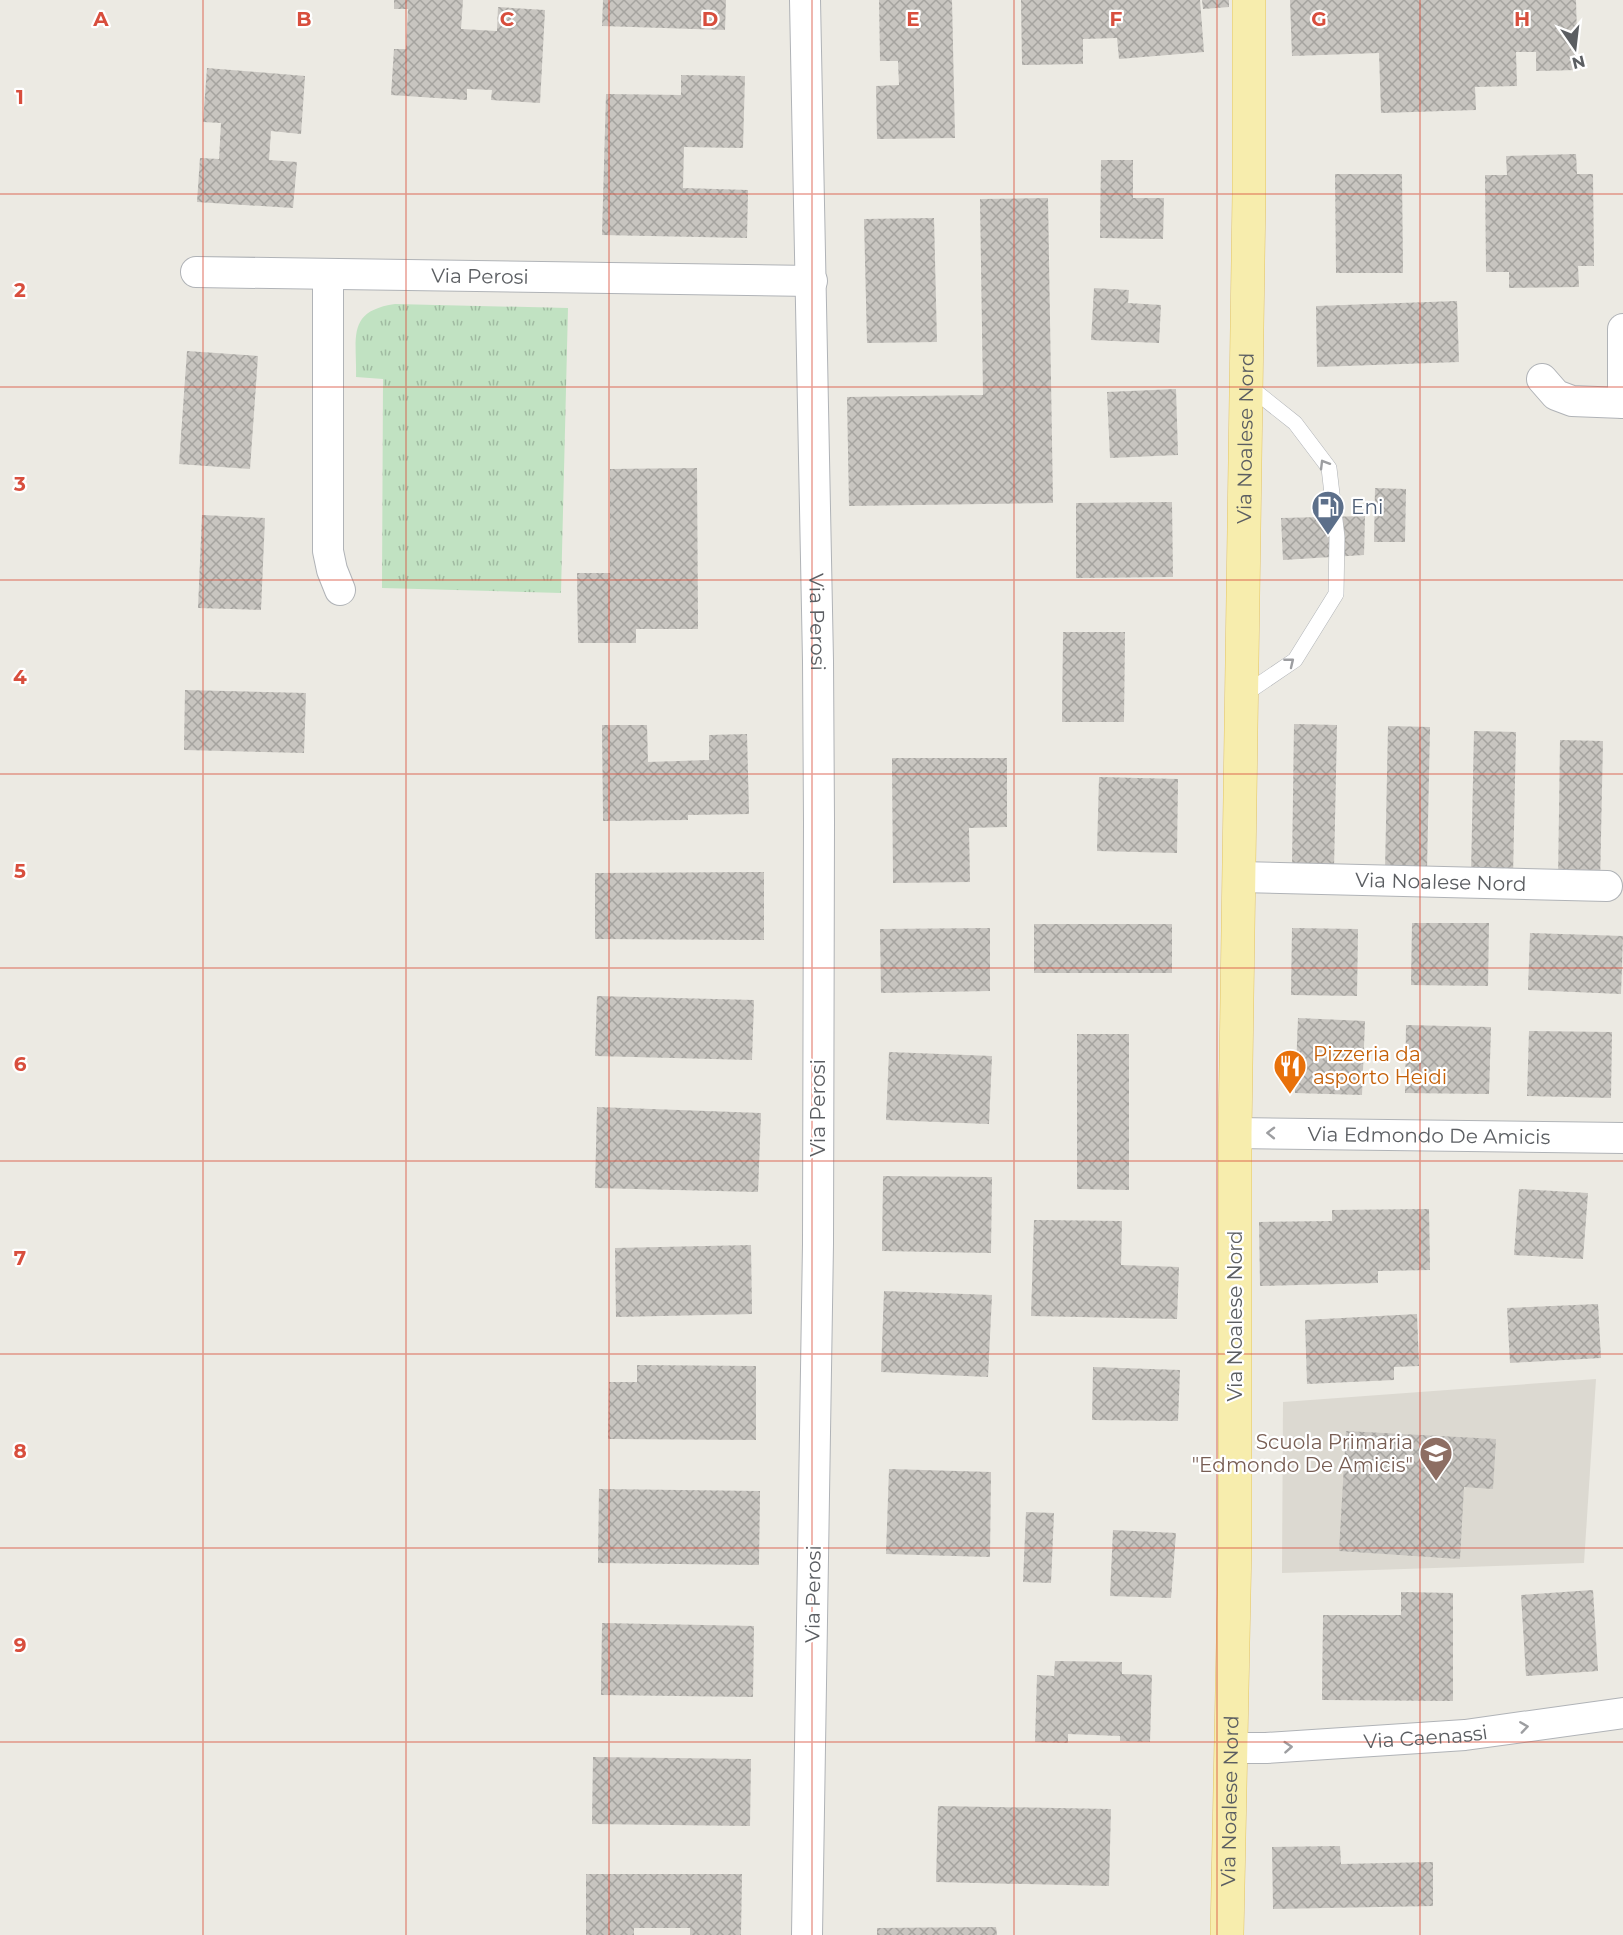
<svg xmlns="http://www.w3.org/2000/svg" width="1623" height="1935" viewBox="0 0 1623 1935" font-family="Montserrat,sans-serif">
<defs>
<pattern id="park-tufts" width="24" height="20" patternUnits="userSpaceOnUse" patternTransform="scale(1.5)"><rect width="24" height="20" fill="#c1e2c2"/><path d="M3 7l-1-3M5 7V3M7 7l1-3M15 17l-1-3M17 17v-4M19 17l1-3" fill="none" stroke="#a0baa1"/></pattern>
<pattern id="building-cross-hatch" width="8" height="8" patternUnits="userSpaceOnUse" patternTransform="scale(1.5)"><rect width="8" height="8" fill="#c8c5c0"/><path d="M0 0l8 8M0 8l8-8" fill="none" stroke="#a5a39f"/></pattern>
</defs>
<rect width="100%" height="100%" fill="#eceae3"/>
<!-- education -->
<path fill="#dcd9d1" d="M1596,1379L1584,1563L1282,1573L1283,1402Z"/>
<!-- park -->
<path fill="url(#park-tufts)" d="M395,304L568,308L561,593L382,588L383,379L356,377C357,338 346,311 395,304Z"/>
<!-- building -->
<path fill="url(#building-cross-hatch)" d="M394,0H463L461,29L497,31L498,7L545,10L540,103L491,100L492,90L467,89V100L391,95L394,49H406L408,9H394Z
M603,0H726L725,30L602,26Z
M879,0H952L955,138L877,139L876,86L899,85L898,61H880Z
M1021,0H1200L1204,52L1119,59L1117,38L1083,39V64L1022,65Z
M1202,0H1229V7L1203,9Z
M1290,0H1576L1578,70L1536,71V52H1516L1517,86L1475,87L1476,110L1381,113L1379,53L1292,56Z
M207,68L305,76L301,134L271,131L269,160L297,162L293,208L197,202L200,158L219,159L221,123L203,122Z
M681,75L745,76L743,148L684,147L683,188L748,190L747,238L602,235L606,94L681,95Z
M1576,154L1577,174H1593L1594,266H1578L1579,287L1509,288V272H1486L1485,175H1507L1506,156Z
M1101,160H1133V198H1164L1163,239L1100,238Z
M1335,174H1402L1403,273H1336Z
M1048,198L1053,503L849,506L847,397L983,395L980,199Z
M934,218L937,342L867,343L864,219Z
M1094,288L1129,290L1128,303L1161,305L1159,343L1091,340Z
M1457,301L1459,362L1317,367L1316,306Z
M187,351L258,356L250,469L179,464Z
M1176,389L1178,455L1110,458L1107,392Z
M697,468L698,629H636V643H578L577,573H610V469Z
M1375,488L1406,489L1405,542H1374Z
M1172,502L1173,577L1076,578V503Z
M202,515L265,518L261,610L198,608Z
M1365,516L1364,555L1283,560L1281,518Z
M1063,632H1125L1124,722H1062Z
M185,690L306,693L304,753L184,750Z
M1294,724L1337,725L1334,869L1292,868Z
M602,725H647L648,762L709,760V735L747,734L749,814L688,815V820L603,821Z
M1388,726L1430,727L1427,871H1385Z
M1474,731L1516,732L1513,876L1471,875Z
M1560,740L1603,741L1600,885L1558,884Z
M892,758H1007V827L969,828L970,882L893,883Z
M1099,777L1178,779L1177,853L1097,851Z
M764,872V940L595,939V873Z
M1412,923H1489L1488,986L1411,985Z
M1034,924H1172V973H1034Z
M990,928V991L881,993L880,929Z
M1292,928L1358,929L1357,996L1291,995Z
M1530,933L1623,936L1621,994L1528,990Z
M597,996L754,1000L752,1060L595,1056Z
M1298,1018L1365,1021L1362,1095L1295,1093Z
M1406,1025L1491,1027L1489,1094L1405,1093Z
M1529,1031L1612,1032L1611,1098L1527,1096Z
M1077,1034H1129V1190L1077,1189Z
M889,1052L992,1056L989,1124L886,1120Z
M597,1107L761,1113L758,1192L595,1188Z
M883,1176L992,1177L991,1253L882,1251Z
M1519,1189L1588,1193L1583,1259L1514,1255Z
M1429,1209L1430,1270L1378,1271V1283L1260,1286L1259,1222L1332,1221V1210Z
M1034,1220L1122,1221L1121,1265L1179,1267L1177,1319L1031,1316Z
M751,1245L752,1314L616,1317L615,1248Z
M884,1291L992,1295L988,1377L881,1372Z
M1598,1304L1601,1358L1510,1363L1507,1308Z
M1417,1314L1419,1366L1394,1367V1380L1307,1384L1305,1320Z
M637,1365L756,1366V1440L608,1439L609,1382H637Z
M1093,1367L1180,1370L1178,1421L1092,1420Z
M1346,1431L1496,1439L1493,1489L1464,1487L1460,1559L1339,1551Z
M889,1469L991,1472L990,1557L886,1554Z
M599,1489L760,1491L759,1565L598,1563Z
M1026,1512L1054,1513L1051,1583L1023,1582Z
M1113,1530L1176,1533L1171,1598L1110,1596Z
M1593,1590L1598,1671L1526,1676L1521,1595Z
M1401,1592L1453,1593V1701L1322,1700L1323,1615H1401Z
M602,1623L754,1626L753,1697L601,1695Z
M1055,1661L1122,1662V1674L1152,1675L1150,1742L1120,1741V1736L1068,1734V1743L1035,1742L1037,1675L1054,1676Z
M593,1757L751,1759L750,1826L592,1824Z
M938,1806L1111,1809L1109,1886L936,1882Z
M1340,1846L1341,1864L1433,1862V1906L1273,1909L1272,1847Z
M586,1874H742L741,1935H690V1928H634V1935H586Z
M996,1927L997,1935H877V1928Z"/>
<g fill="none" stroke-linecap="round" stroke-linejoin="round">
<!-- service casing -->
<g stroke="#b0b3b7" stroke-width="16">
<path id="service" d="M1242,696L1295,660L1336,594L1337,537L1329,468L1295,423L1246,384"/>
</g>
<!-- minor casing -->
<g stroke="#b0b3b7" stroke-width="32">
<g id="minor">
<path id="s1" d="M805,0L818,661L819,821L818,1244L807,1935"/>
<path id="s2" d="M196,272L812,281"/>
<path d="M328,275V551L332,570L340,590"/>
<path d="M1542,379L1556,395L1572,401L1623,403"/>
<path d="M1623,403V329"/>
<path id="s3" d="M1240,877L1607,886"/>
<path id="s4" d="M1235,1133L1623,1138"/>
<path id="s5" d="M1230,1748H1266L1465,1735L1623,1713"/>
</g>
</g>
<!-- primary casing -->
<g stroke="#e3c465" stroke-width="34">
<g id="primary">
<path id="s6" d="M1227,1935L1235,1545V1133L1249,194V0"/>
</g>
</g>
<!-- service -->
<use href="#service" stroke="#fff" stroke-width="15"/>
<!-- minor -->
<use href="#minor" stroke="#fff" stroke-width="30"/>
<!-- primary -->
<use href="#primary" stroke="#f7edad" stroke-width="33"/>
</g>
<!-- one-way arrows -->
<defs><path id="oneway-chevron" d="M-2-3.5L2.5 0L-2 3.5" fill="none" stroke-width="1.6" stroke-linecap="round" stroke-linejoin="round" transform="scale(1.5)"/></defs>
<g stroke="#9d9ea1">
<use href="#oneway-chevron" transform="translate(1324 464) rotate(-121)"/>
<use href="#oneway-chevron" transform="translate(1290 662) rotate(-39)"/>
<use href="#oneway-chevron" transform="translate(1271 1133) rotate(-179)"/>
<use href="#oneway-chevron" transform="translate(1524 1727) rotate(-8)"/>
<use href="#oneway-chevron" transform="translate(1288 1747) rotate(-4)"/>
</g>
<!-- grid -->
<path fill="none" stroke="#d84e3d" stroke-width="1.5" stroke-opacity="0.55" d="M203,0V1935M406,0V1935M609,0V1935M812,0V1935M1014,0V1935M1217,0V1935M1420,0V1935M0,194H1623M0,387H1623M0,580H1623M0,774H1623M0,968H1623M0,1161H1623M0,1354H1623M0,1548H1623M0,1742H1623"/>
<!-- icons -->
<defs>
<g id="fuel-pin" transform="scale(1.725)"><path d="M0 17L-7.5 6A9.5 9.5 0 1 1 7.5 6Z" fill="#5c6f8a" stroke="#fff"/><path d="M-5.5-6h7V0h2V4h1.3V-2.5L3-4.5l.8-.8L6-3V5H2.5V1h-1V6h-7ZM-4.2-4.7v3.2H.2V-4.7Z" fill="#fff"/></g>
<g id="restaurant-pin" transform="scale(1.725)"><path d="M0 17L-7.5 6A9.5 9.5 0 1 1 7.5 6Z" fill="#e8710a" stroke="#fff"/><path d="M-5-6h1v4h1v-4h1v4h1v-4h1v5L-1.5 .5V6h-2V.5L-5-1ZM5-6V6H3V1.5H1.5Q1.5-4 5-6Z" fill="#fff"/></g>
<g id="school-pin" transform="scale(1.725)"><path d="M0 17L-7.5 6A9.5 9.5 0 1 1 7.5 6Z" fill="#8d6e63" stroke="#fff"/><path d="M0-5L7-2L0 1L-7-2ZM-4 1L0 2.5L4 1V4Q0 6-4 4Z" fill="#fff"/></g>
</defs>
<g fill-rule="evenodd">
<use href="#fuel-pin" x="1328" y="507"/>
<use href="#restaurant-pin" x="1290" y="1066"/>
<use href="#school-pin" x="1436" y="1453"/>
</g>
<g text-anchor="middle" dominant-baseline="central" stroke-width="4.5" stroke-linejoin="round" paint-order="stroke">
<!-- street labels -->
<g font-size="20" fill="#5b5e62" stroke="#fff">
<text stroke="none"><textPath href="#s2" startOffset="284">Via Perosi</textPath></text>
<text stroke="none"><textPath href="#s6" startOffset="1497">Via Noalese Nord</textPath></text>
<text stroke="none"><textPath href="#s1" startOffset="622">Via Perosi</textPath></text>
<text stroke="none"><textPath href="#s3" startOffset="201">Via Noalese Nord</textPath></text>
<text transform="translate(818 1108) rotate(-90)">Via Perosi</text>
<text stroke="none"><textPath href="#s4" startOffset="194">Via Edmondo De Amicis</textPath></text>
<text transform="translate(1235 1316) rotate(-90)">Via Noalese Nord</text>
<text transform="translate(813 1594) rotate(-89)">Via Perosi</text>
<text stroke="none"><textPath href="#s5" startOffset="196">Via Caenassi</textPath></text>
<text stroke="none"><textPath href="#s6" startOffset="134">Via Noalese Nord</textPath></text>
</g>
<!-- service labels -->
<g font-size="20" fill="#4e5e75" stroke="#fff" text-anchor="start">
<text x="1351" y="507">Eni</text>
</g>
<!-- food labels -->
<g font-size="20" fill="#c56008" stroke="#fff" text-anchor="start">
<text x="1313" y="1054">Pizzeria da<tspan x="1313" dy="23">asporto Heidi</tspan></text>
</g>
<!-- education labels -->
<g font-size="20" fill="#785e54" stroke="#fff" text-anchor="end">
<text x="1413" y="1442">Scuola Primaria<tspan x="1413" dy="23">"Edmondo De Amicis"</tspan></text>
</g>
</g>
<g font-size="20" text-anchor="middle" font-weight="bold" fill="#d84e3d" stroke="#fff" stroke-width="4.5" stroke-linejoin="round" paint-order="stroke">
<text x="101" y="26">A</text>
<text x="304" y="26">B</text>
<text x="507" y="26">C</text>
<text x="710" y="26">D</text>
<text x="913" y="26">E</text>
<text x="1116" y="26">F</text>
<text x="1319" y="26">G</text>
<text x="1522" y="26">H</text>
<text x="20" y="104">1</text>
<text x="20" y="297">2</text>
<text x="20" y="491">3</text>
<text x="20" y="684">4</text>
<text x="20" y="878">5</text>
<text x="20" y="1071">6</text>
<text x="20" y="1265">7</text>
<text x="20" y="1458">8</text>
<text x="20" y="1652">9</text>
</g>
<!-- north arrow -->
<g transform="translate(1575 48) rotate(166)" stroke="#ffffff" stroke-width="4.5" paint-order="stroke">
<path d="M0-4.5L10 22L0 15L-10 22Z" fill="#5b5e62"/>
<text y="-9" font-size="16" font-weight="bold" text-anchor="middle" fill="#5b5e62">N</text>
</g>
</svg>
